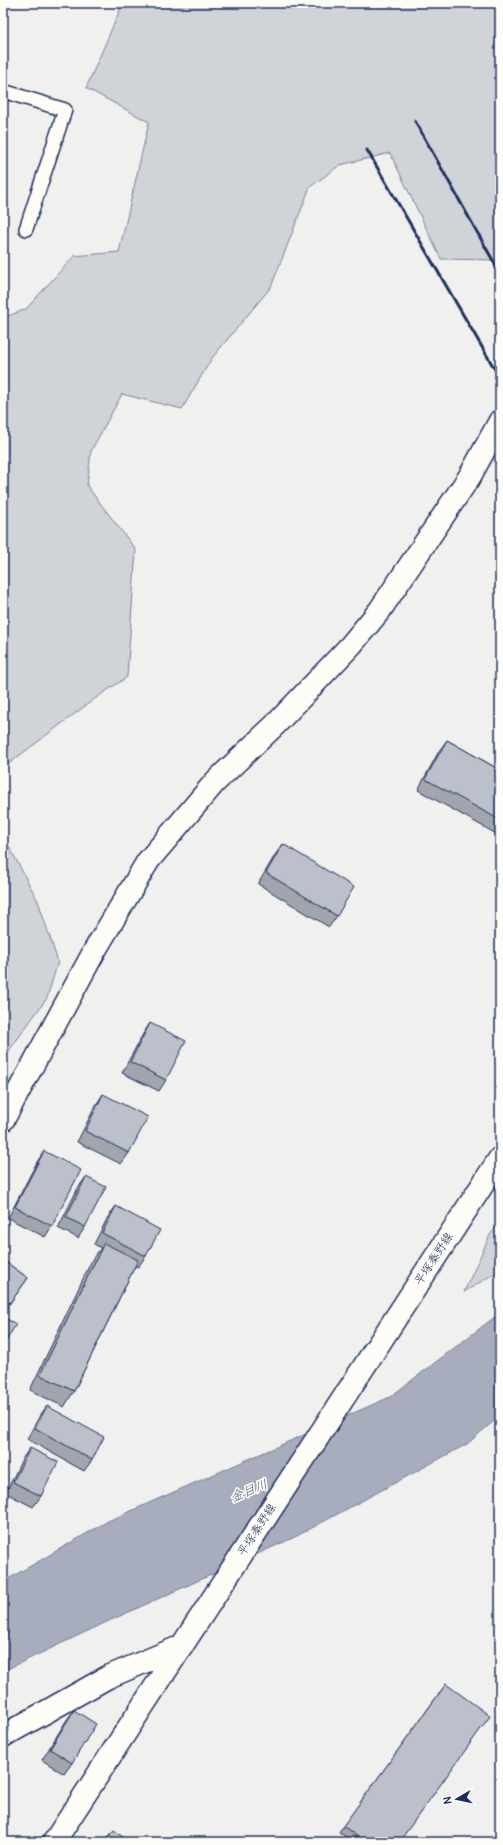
<svg xmlns="http://www.w3.org/2000/svg" width="503" height="1845" viewBox="0 0 503 1845" font-family="Pangolin,'Klee One',sans-serif">
<rect width="100%" height="100%" fill="#f0f0ee"/>
<filter id="ink" filterUnits="userSpaceOnUse"><feTurbulence type="fractalNoise" baseFrequency=".025" numOctaves="2"/><feDisplacementMap in="SourceGraphic" scale="8" xChannelSelector="R" yChannelSelector="G"/><feConvolveMatrix kernelMatrix="1 2 1 2 8 2 1 2 1" color-interpolation-filters="sRGB"/></filter>
<g filter="url(#ink)">
<!-- green -->
<path fill="#d0d3d8" stroke="#76819b" d="M123,3H500V141L498,146L500,148V260L441,259L390,153L340,165L310,187L271,287L212,358L182,409L122,394L91,451L87,486L136,550L127,677L93,700L3,768V318L26,309L74,256L119,252L149,122L86,88Z
M3,835L38,901L58,962L47,998L3,1059Z
M500,1222V1270L464,1292L490,1235Z"/>
<!-- water -->
<path fill="#a7adbd" stroke="#6f7b97" d="M500,1313V1416L467,1444L295,1537L111,1620L3,1671V1582L108,1521L390,1397Z"/>
<g fill="none" stroke-linecap="round" stroke-linejoin="round">
<!-- service casing -->
<g stroke="#1b2f5e" stroke-width="16">
<path id="service" d="M3,91L65,110L26,229"/>
</g>
<!-- minor casing -->
<g stroke="#1b2f5e" stroke-width="25">
<path id="minor" d="M3,1736L108,1677L182,1646"/>
</g>
<!-- tertiary casing -->
<g stroke="#1b2f5e" stroke-width="25">
<path id="tertiary" d="M3,1120L95,950L148,861L215,782L276,724L351,645L380,610L470,476L500,421"/>
</g>
<!-- primary casing -->
<g stroke="#1b2f5e" stroke-width="25">
<path id="primary" d="M54,1842L500,1158"/>
</g>
<!-- service -->
<use href="#service" stroke="#fdfcf7" stroke-width="13"/>
<!-- minor -->
<use href="#minor" stroke="#fdfcf7" stroke-width="22"/>
<!-- tertiary -->
<use href="#tertiary" stroke="#fdfcf7" stroke-width="22"/>
<!-- primary -->
<use href="#primary" stroke="#fdfcf7" stroke-width="22"/>
<!-- rail -->
<path stroke="#1b2f5e" stroke-width="3" d="M415,121L500,273
M367,150L500,378"/>
</g>
<!-- wall -->
<path fill="#a1a5ae" stroke="#1b2f5e" d="M447,740L500,770V836L418,790L439,751Z
M283,844L337,916L329,927L258,884L275,855Z
M150,1023L166,1080L159,1091L122,1073L143,1034Z
M103,1094L129,1153L121,1164L77,1142L96,1105Z
M44,1151L52,1226L45,1237L8,1218L37,1162Z
M86,1177L85,1227L78,1238L58,1228L78,1188Z
M116,1206L146,1256L138,1267L135,1266L74,1391L64,1407L30,1390L93,1258L101,1248L94,1244L108,1217Z
M3,1260L28,1278L3,1313Z
M47,1406L92,1460L84,1471L27,1439L39,1417Z
M30,1448L41,1496L33,1507L6,1493L22,1459Z
M446,1684L399,1842H353L339,1832Z
M74,1710L72,1763L64,1774L42,1760L66,1721Z"/>
<!-- building -->
<path fill="#bbc0ca" stroke="#1b2f5e" d="M447,740L500,770V820L425,779Z
M283,844L354,887L337,916L266,873Z
M150,1023L186,1041L166,1080L130,1062Z
M103,1094L148,1117L129,1153L85,1131Z
M44,1151L81,1170L52,1226L15,1207Z
M86,1177L106,1187L85,1227L66,1217Z
M116,1206L160,1230L146,1256L102,1233Z
M104,1243L138,1260L74,1391L40,1375Z
M3,1260L28,1278L10,1303L3,1298Z
M3,1317L16,1324L3,1346Z
M47,1406L104,1437L92,1460L35,1428Z
M30,1448L58,1462L41,1496L13,1482Z
M446,1684L490,1716L399,1842H365L343,1826Z
M74,1710L96,1724L72,1763L50,1749Z
M114,1830L129,1842H104Z"/>
</g>
<g text-anchor="middle" dominant-baseline="central" stroke-width="3.5" stroke-linejoin="round" paint-order="stroke">
<!-- street labels -->
<g font-size="12" fill="#1b2f5e" stroke="#fdfcf7">
<text transform="translate(434 1259) rotate(-57)">平塚秦野線</text>
<text transform="translate(257 1530) rotate(-57)">平塚秦野線</text>
</g>
<!-- water labels -->
<g font-size="13" font-style="italic" fill="#4c5b7f" stroke="#fdfcf7">
<text transform="translate(249 1491) rotate(-22)">金目川</text>
</g>
</g>
<!-- margin -->
<rect width="503" height="1845" fill="none" stroke="#fdfcf7" stroke-width="16"/>
<rect x="8" y="8" width="487" height="1829" fill="none" stroke="#1b2f5e" stroke-width="1.5" filter="url(#ink)"/>
<!-- north arrow -->
<g transform="translate(457 1799) rotate(261)" stroke="#fdfcf7" stroke-width="3" paint-order="stroke">
<path d="M0-3L7 15L0 10L-7 15Z" fill="#1b2f5e"/>
<text y="-6" font-size="11" font-weight="bold" text-anchor="middle" fill="#1b2f5e">N</text>
</g>
</svg>
